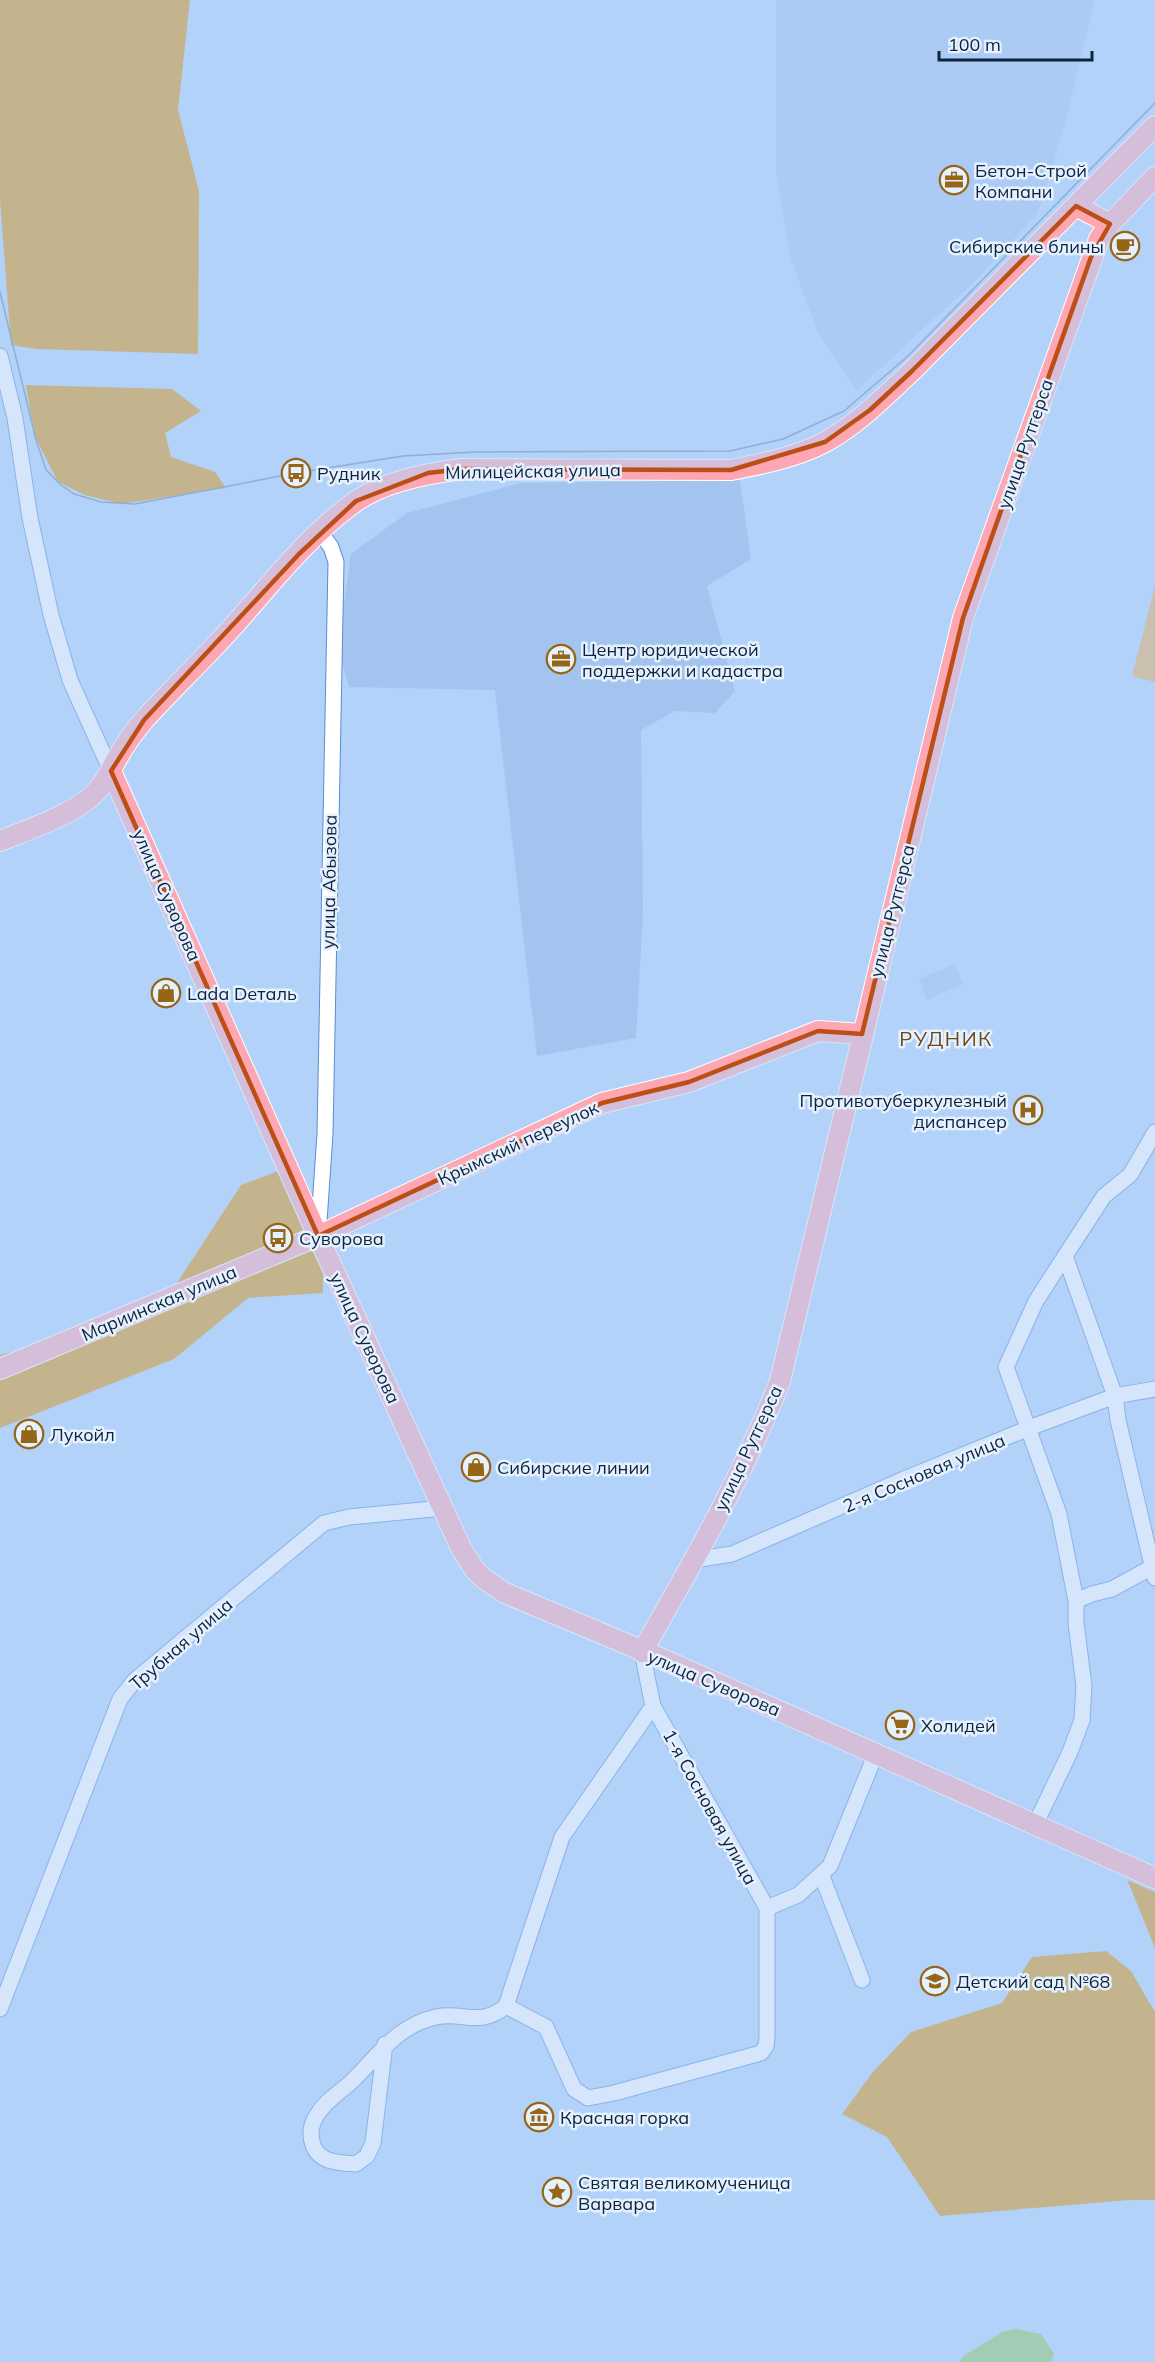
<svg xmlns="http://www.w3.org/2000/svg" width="1155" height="2362" viewBox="0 0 1155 2362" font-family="Mulish,sans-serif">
<rect width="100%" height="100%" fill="#b2d2fa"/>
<!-- built -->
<path fill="#a3c4ef" d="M776,0H1095L1062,135L1037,214L979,277L857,390L818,333L790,256L776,169Z
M740,480L751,559L707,586L735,691L715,713L675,711L641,730L643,912L636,1038L537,1056L495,690L349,687L338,647L351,554L407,513L521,483Z
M955,964L963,984L927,1000L919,979Z"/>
<!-- green -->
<path fill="#e6ab55" d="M1155,586V682L1132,676Z"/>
<!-- forest -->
<path fill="#d8910a" d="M0,0H190L178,110L199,191L198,354L36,349L11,345L0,200Z
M26,385L172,389L201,411L165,433L171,457L215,472L226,488L121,504L85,495L58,482L34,435Z
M284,1169L323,1271V1293L248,1298L174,1359L0,1428V1355L156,1315L241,1185Z
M1127,1880L1155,1892V1948L1131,1889Z
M1106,1951L1131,1971L1155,2012V2200H1130L940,2216L887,2137L842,2114L873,2072L911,2032L1002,2003L1032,1957Z"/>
<!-- water -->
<path fill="#8ac760" d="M1015,2329L1041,2334L1054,2354L1051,2362H960L962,2357L1002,2332Z"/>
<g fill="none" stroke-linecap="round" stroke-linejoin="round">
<!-- minor casing -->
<g stroke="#5a8ecc" stroke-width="17">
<path id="minor" d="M0,356L15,418L30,518L51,615L70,680L111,771
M1155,1132L1130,1175L1104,1196L1065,1256L1115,1396L1118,1420L1155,1578
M318,1236L325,1134L336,562L331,547L320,532
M694,1560L732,1554L904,1479L1029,1428L1115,1396L1155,1389
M1076,1601L1092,1594L1112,1589L1152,1567
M1035,1825L1070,1752L1082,1720L1084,1686L1076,1623V1601L1059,1514L1006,1367L1036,1301L1065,1256
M821,1874L862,1980
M767,1908L798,1895L830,1866L876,1753
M506,2006L562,1837L653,1706L642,1652
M0,2009L120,1699L135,1680L324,1523L349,1517L443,1508
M385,2044L373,2143L367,2156L356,2164C341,2163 319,2163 313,2145C309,2134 311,2124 317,2115C325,2101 339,2093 350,2083C378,2057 395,2026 436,2017C463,2011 479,2028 506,2006L546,2027L574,2089L588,2098L614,2093L761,2053L766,2046L767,2037V1908L653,1706"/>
</g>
<!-- major casing -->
<g stroke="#fff" stroke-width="22">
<path id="major" d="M1076,206L1110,224
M111,771L318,1236L461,1548L474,1569L483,1578L505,1593L660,1658L1155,1878
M0,841C29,829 70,816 93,795C105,784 110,771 118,757C125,744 134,732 144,720C171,690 201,662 228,632C267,589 308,535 355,502C383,482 429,473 462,469L731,470C762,464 797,457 825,442C858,424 885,396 912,371L1155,126
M0,1369L318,1236L602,1103L689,1082L818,1031L862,1034
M642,1652C692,1564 743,1476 780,1381L963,618L1099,239L1110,224L1155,177"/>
</g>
<!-- minor -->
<use href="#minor" stroke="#fff" stroke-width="15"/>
<!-- major -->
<use href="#major" stroke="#fda7b3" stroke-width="20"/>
<!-- tram -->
<path stroke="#6883a4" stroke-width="1.5" d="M0,292L36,440L46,470L61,485L74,494L101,502L135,504L296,473L403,456L475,452L730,451L783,439L844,411L908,356L1155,103"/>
</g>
<!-- marked area -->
<path d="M0 0H1155V2362H0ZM1076,206L1110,224L1091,257L963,618L862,1034L818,1031L689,1082L602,1103L318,1236L111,771L144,720L299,554L356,501L428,473L462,469L731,470L825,442L870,410L912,371Z" fill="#b2d2fa" fill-opacity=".55" fill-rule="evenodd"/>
<path fill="none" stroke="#bc4e16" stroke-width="4.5" stroke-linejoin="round" d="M1076,206L1110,224L1091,257L963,618L862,1034L818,1031L689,1082L602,1103L318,1236L111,771L144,720L299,554L356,501L428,473L462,469L731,470L825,442L870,410L912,371Z"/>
<!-- icons -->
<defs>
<g id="office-ring" transform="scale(1.5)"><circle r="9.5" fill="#e6f1ff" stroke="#966616" stroke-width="1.5"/><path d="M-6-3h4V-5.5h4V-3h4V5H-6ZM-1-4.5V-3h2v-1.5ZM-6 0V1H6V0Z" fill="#966616"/></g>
<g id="cafe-ring" transform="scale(1.5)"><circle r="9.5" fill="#e6f1ff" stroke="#966616" stroke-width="1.5"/><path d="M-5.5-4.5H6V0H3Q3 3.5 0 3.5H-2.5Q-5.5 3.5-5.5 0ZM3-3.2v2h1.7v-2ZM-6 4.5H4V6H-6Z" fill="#966616"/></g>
<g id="bus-ring" transform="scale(1.5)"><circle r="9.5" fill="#e6f1ff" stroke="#966616" stroke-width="1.5"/><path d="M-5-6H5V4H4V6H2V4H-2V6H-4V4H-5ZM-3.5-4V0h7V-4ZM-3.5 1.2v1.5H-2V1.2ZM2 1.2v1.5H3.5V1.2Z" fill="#966616"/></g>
<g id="shop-ring" transform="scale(1.5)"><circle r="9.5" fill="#e6f1ff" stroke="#966616" stroke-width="1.5"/><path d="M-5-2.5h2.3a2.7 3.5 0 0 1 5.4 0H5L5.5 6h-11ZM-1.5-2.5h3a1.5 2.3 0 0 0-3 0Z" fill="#966616"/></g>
<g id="hospital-ring" transform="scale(1.5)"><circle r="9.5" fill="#e6f1ff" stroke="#966616" stroke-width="1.5"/><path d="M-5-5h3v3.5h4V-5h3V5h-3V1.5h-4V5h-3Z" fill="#966616"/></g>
<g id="supermarket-ring" transform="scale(1.5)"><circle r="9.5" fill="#e6f1ff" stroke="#966616" stroke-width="1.5"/><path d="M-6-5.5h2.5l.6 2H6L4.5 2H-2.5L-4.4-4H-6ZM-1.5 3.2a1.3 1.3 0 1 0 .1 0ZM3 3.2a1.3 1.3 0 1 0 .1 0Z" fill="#966616"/></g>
<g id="school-ring" transform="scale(1.5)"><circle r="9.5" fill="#e6f1ff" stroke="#966616" stroke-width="1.5"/><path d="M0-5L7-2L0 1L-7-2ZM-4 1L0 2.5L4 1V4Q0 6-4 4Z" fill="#966616"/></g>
<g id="museum-ring" transform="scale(1.5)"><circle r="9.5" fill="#e6f1ff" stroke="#966616" stroke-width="1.5"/><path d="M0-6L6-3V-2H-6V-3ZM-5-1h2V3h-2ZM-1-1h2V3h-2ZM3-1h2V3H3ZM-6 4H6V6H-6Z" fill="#966616"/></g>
<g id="sight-ring" transform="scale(1.5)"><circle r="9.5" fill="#e6f1ff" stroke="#966616" stroke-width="1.5"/><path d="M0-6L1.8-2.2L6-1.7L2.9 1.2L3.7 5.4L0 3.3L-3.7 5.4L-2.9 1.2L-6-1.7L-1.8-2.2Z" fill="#966616"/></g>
</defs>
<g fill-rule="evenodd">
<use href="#office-ring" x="954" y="180"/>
<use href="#cafe-ring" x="1125" y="246"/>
<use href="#bus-ring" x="296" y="473"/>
<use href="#office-ring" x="561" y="659"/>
<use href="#shop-ring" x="166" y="993"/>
<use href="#hospital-ring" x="1028" y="1110"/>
<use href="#bus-ring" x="278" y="1238"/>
<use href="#shop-ring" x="29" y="1434"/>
<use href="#shop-ring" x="476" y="1467"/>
<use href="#supermarket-ring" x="900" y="1725"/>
<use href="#school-ring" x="935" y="1981"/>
<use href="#museum-ring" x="539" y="2117"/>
<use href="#sight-ring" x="557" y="2192"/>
</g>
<g text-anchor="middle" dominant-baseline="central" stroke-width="5" stroke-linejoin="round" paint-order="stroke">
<!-- poi labels -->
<g font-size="18" fill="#0e233c" stroke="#e6f1ff" text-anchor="start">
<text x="975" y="170">Бетон-Строй<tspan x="975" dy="21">Компани</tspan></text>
<text x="1104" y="246" text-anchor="end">Сибирские блины</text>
<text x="317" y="473">Рудник</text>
<text x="582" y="649">Центр юридической<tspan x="582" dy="21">поддержки и кадастра</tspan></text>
<text x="187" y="993">Lada Dеталь</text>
<text x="1007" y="1100" text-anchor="end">Противотуберкулезный<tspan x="1007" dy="21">диспансер</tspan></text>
<text x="299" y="1238">Суворова</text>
<text x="50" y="1434">Лукойл</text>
<text x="497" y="1467">Сибирские линии</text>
<text x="921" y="1725">Холидей</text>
<text x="956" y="1981">Детский сад №68</text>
<text x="560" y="2117">Красная горка</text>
<text x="578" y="2182">Святая великомученица<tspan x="578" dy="21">Варвара</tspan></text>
</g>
<!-- street labels -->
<g font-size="18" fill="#0e233c" stroke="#e6f1ff">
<text transform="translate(1025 444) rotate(-71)">улица Рутгерса</text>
<text transform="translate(533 471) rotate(-1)">Милицейская улица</text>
<text transform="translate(329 882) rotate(-89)">улица Абызова</text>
<text transform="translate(167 895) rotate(66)">улица Суворова</text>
<text transform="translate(892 911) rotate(-76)">улица Рутгерса</text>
<text transform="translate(518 1143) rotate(-25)">Крымский переулок</text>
<text transform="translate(159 1303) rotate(-23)">Мариинская улица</text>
<text transform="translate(365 1338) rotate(65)">улица Суворова</text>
<text transform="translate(748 1448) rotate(-65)">улица Рутгерса</text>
<text transform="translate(924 1473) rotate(-23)">2-я Сосновая улица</text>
<text transform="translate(181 1644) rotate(-41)">Трубная улица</text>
<text transform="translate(714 1683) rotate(23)">улица Суворова</text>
<text transform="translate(710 1807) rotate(61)">1-я Сосновая улица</text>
</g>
<!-- neighbourhood labels -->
<g font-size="20" letter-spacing="1.5" fill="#6b4916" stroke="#e6f1ff">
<text x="946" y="1038">РУДНИК</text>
</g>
</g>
<!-- scale -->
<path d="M939 51v9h153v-9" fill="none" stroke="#0e233c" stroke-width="3"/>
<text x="948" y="51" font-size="18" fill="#0e233c" stroke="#e6f1ff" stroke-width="4.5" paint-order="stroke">100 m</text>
</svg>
